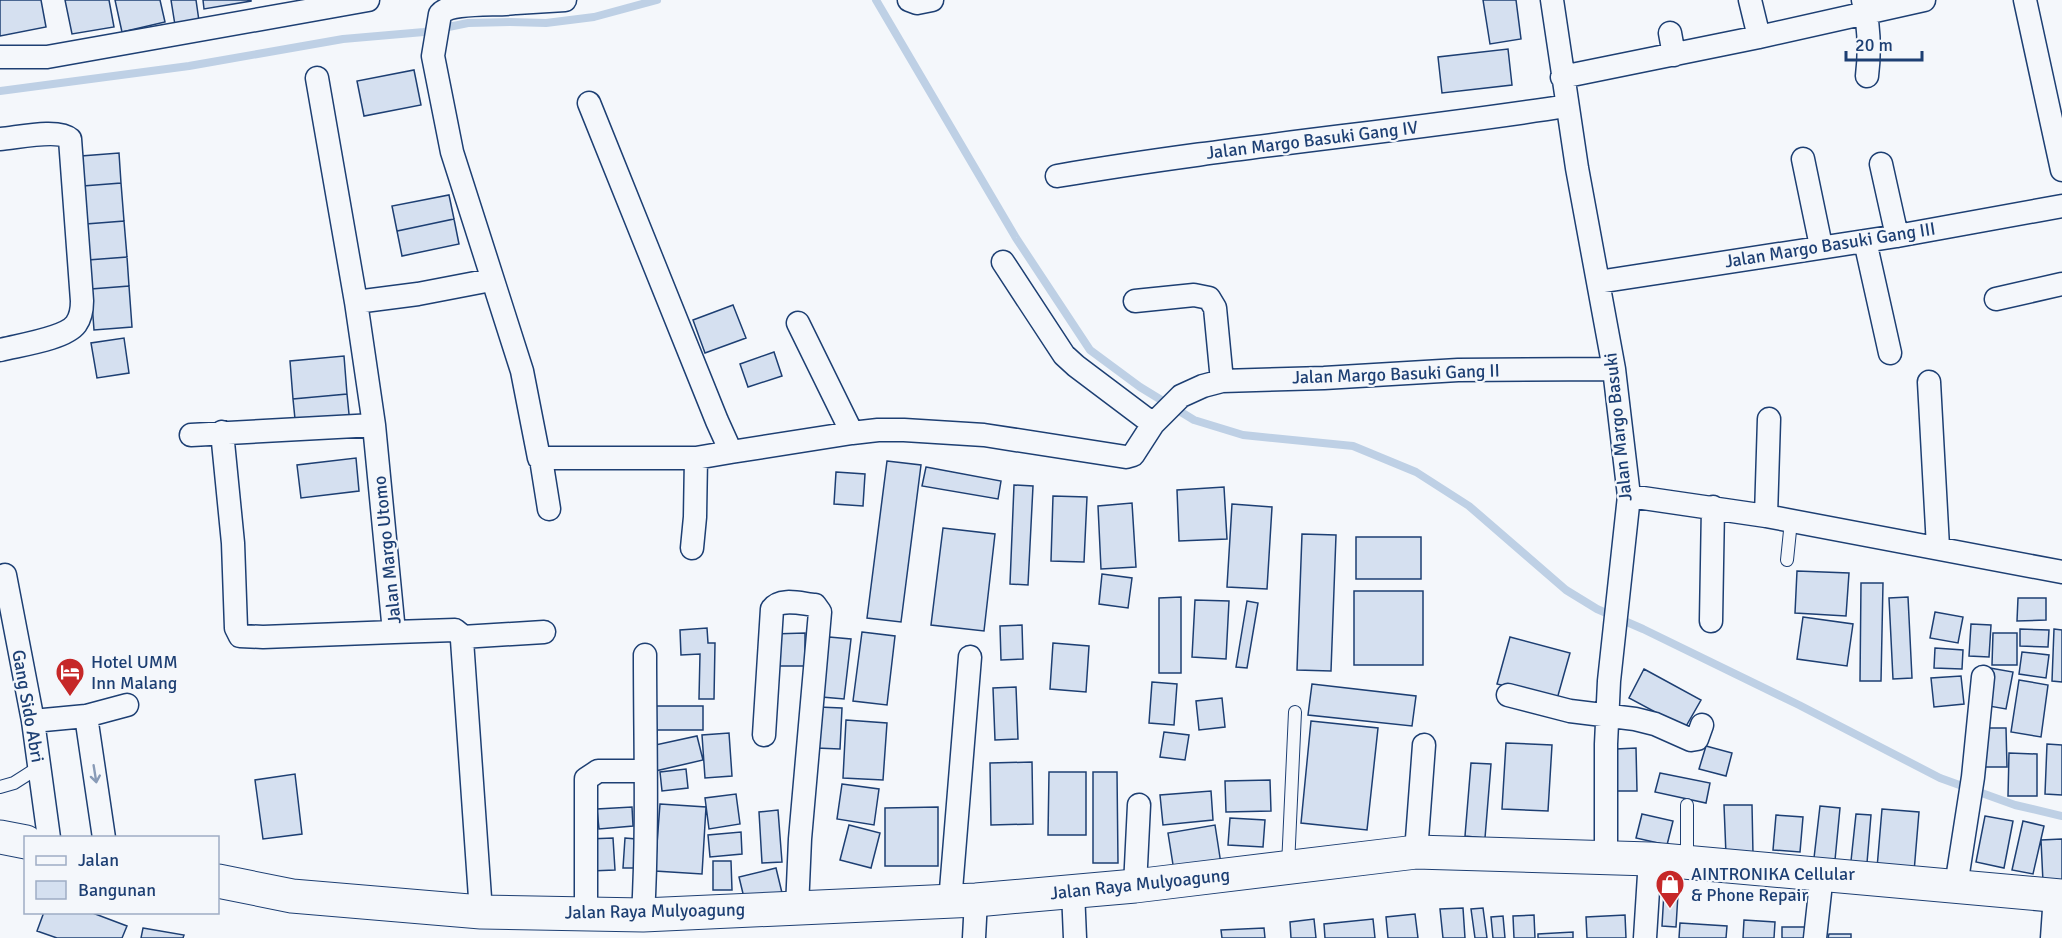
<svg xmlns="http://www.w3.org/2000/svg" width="2062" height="938" viewBox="0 0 2062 938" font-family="Signika,sans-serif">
<rect width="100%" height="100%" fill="#f4f7fb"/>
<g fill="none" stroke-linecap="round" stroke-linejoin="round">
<!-- stream -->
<path stroke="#bed0e5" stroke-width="8" d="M876,0L1016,238L1090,350L1140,387L1194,420L1243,435L1353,446L1416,472L1469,506L1566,590L1597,609L1643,629L1799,705L1940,778L2015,805L2062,816
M0,91L189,66L343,39L424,32L468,23L510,22L546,23L594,17L657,0"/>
</g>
<!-- building -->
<path fill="#d5e0f0" stroke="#1d3f73" stroke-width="1.5" d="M0,0H41L46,27L0,36Z
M65,0H109L114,27L72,34Z
M115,0H160L165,22L122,32Z
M171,0H196L199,21L175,25Z
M203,0H251V1L204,9Z
M1483,0H1516L1521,39L1490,44Z
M1508,49L1512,85L1442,93L1438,57Z
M414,70L421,105L364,116L357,81Z
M119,153L121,183L83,186L81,156Z
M121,183L124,221L86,224L83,186Z
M449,195L454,219L397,231L392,206Z
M454,219L459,244L402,256L397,231Z
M124,221L127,257L88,260L86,224Z
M127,257L129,286L91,289L88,260Z
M129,286L132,327L94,330L91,289Z
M733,305L746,338L705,353L693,320Z
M124,338L129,373L97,378L91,343Z
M774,352L782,376L748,387L740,364Z
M344,356L347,394L293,399L290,361Z
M347,394L350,424L296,429L293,399Z
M356,458L359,491L301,498L297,465Z
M887,461L921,465L901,622L867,618Z
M926,467L1001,481L998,499L922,486Z
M836,472L865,474L863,506L834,504Z
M1014,485L1033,486L1028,585L1010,584Z
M1224,487L1227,539L1179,541L1177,490Z
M1053,496L1087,497L1084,562L1051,561Z
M1132,503L1136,567L1101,569L1098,506Z
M1232,504L1272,507L1267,589L1227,587Z
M943,528L995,534L984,631L931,625Z
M1302,534L1336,535L1331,671L1297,670Z
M1356,537H1421V579H1356Z
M1797,571L1849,573L1846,616L1795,613Z
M1102,574L1132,578L1128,608L1099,604Z
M1861,583H1883L1881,681H1860Z
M1354,591H1423V665H1354Z
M1181,597V673H1159V598Z
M1908,597L1912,678L1893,679L1889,598Z
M2018,598H2046V620L2017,621Z
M1195,600L1229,601L1226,659L1192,657Z
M1247,601L1258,603L1247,668L1236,667Z
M1935,612L1963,617L1958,643L1930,638Z
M1803,617L1853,624L1847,666L1797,659Z
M1971,624L1991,625L1989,657L1969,656Z
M1022,625L1023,659L1001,660L1000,626Z
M707,628L708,643H715L714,699H699L700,654L681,655L680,630Z
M2020,629L2049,630L2048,647L2020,646Z
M2054,629L2062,630V682L2052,681Z
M862,632L895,636L887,705L853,701Z
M805,633V666H773L772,634Z
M1993,633H2017V665H1992Z
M829,637L851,639L844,699L822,697Z
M1510,637L1570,653L1557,699L1497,684Z
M1053,643L1089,646L1086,692L1050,689Z
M1935,648L1963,650L1962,669L1934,668Z
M2022,652L2049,655L2046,678L2019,674Z
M1990,668L2013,672L2006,709L1983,705Z
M1644,669L1701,700L1685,728L1629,698Z
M1961,676L1964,704L1934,707L1931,678Z
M2019,680L2048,685L2041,737L2011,732Z
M1152,682L1177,684L1174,725L1149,723Z
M1312,684L1416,696L1412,726L1308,715Z
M1016,687L1018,739L995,740L993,688Z
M1222,698L1225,727L1199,730L1196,701Z
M652,706H703V730H653Z
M818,707L842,708L840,749L816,748Z
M846,720L887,723L883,780L843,778Z
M1311,721L1378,728L1367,830L1301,823Z
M1982,728H2006L2007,767H1983Z
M1164,732L1189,735L1185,760L1160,757Z
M729,733L732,776L705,778L702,735Z
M697,736L703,760L651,772L646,747Z
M1506,743L1552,745L1548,811L1502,809Z
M2047,744L2062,745V795L2045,794Z
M1706,746L1732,753L1726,776L1699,769Z
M1636,748L1637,791H1617L1616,749Z
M2009,753L2037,754V796H2008Z
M1032,762L1033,824L991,825L990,763Z
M1471,763L1491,764L1485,838L1465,836Z
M686,769L688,788L662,791L660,772Z
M1049,772H1086V835H1048Z
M1093,772H1117L1118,863H1093Z
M1660,773L1710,783L1706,803L1655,792Z
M295,774L302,834L263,839L255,780Z
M1270,780L1271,811L1226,812L1225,781Z
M842,784L879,789L874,825L837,819Z
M1211,791L1213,820L1163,825L1160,795Z
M736,794L740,824L709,829L705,798Z
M660,804L706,807L702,874L655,871Z
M1724,805H1752L1753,854L1726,855Z
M1820,806L1840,808L1835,860L1814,858Z
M632,807L633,826L599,829L597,809Z
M938,807V866H885V808Z
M1882,809L1919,812L1914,872L1877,868Z
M778,810L782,862L762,863L759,812Z
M1642,814L1673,821L1667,845L1636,838Z
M1856,814L1871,815L1867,863L1851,861Z
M1776,815L1803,817L1800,852L1773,850Z
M1985,816L2013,821L2004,868L1976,862Z
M1230,818L1265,820L1263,847L1228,845Z
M2023,821L2044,826L2033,874L2012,870Z
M849,825L880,833L871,868L840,860Z
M1215,825L1221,864L1174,871L1168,833Z
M741,832L742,854L710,857L708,835Z
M613,838L615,870L590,871L588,839Z
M625,838L636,839L634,868H623Z
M2062,839V881L2043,882L2041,840Z
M713,861H731L732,890H713Z
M776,868L783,897L746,906L739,877Z
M1664,892L1678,894L1676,927L1662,926Z
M1463,908L1465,938H1443L1440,909Z
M1483,908L1487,938H1475L1471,909Z
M44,912H90L127,926L122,938H57L37,931Z
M1415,914L1418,938H1388L1386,917Z
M1534,915L1535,938H1514L1513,916Z
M1625,915L1626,938H1587L1586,917Z
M1503,916L1505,938H1493L1491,917Z
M1314,919L1316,938H1291L1290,922Z
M1373,919L1375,938H1325L1324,924Z
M1744,920L1775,922L1774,938H1743Z
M1680,923L1727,926L1726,938H1679Z
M1782,927H1805V938H1782Z
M143,928L184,935L183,938H141Z
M1264,928L1265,938H1222L1221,930Z
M1573,932V938H1538V934Z
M1829,934H1851V938H1828Z"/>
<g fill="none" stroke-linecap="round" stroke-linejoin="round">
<!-- lane casing -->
<g stroke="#1d3f73" stroke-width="14">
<path id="lane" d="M1787,560L1791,521
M0,787L14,783L39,767
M1687,860V805
M1288,866L1295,712"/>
</g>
<!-- street casing -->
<g stroke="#1d3f73" stroke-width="25">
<path id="street" d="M514,0L516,3L565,0
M909,0L917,3L932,0
M1552,0L1577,168L1614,369L1629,496L1609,681L1606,744V857
M1750,0L1759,37
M1863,0C1869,24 1870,51 1867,76
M2025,0L2062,170
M516,3C497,6 451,1 440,14L433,56L452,152L522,371L539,458H696L731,452
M1670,33L1674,55
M0,57H47L368,0
M1562,77L1759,37L1924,0
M317,78L356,302L374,425L394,632L455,630L460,634L462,640L481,912
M589,103L717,421L731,452L852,433L878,430H904L984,435L1126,457L1133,455L1153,424L1181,396L1203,386L1222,381L1324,378L1458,370L1614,369
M0,139C16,138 58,128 70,139L82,301C82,309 81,317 76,324C65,339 19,345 0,350
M1803,159L1821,246
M1881,164L1897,236
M1057,176C1227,147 1398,132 1567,106
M1865,241L1890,353
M1003,262L1064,355L1076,366L1153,424
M1598,282L1897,236L2062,206
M1996,299L2062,284
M1135,301L1194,295L1209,298L1215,308L1222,381
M356,302L418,294L491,280
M798,323L852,433
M1929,382L1938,547
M222,432L233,543L236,628L240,636L263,637L394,632
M191,435L374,425
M541,459L549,509
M1629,496L1766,516L2062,572
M1766,516L1769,419
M692,548L695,517L696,458
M5,575L33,721L49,838
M1711,621L1713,507
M462,637L544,632
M1508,695L1570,711L1635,719L1655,724L1691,740L1697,739L1702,725
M86,716L104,838
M33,721L86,716L127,705
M764,735L772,609C781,597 802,604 815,605L820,612L800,839L797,908
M1416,852L1424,745
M1135,886L1139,805
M1956,886L1973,777L1983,677
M1073,891L1075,938
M950,902L970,657
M586,912V779L598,771H645
M643,915C648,828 645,742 645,655
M974,938L976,900
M1645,938L1650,859
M1815,938L1822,874
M2052,938L2055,895"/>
</g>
<!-- primary casing -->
<g stroke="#1d3f73" stroke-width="35">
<path id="primary" d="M0,837L26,842
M218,881L292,896L481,912L643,915L976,900L1135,886L1416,852L1650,859L2062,896"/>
</g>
<!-- lane -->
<use href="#lane" stroke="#f4f7fb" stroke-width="12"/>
<!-- street -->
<use href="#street" stroke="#f4f7fb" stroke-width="22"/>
<!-- primary -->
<use href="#primary" stroke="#f4f7fb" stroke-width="33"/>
</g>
<!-- one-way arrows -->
<defs><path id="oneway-shaft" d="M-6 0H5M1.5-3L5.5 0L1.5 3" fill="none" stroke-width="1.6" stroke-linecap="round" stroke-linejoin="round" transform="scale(1.5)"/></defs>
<use stroke="#889bb7" href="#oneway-shaft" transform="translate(95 774) rotate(81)"/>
<!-- icons -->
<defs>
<g id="hotel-pin" transform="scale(1.5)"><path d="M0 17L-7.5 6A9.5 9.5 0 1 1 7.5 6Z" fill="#c62828" stroke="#f4f7fb"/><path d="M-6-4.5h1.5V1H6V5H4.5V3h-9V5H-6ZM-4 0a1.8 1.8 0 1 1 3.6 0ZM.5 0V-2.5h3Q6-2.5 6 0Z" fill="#fff"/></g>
<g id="shop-pin" transform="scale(1.5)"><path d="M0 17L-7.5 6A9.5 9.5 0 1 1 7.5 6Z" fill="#c62828" stroke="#f4f7fb"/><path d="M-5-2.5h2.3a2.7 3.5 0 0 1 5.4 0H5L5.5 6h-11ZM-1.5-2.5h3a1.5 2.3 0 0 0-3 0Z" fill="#fff"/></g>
</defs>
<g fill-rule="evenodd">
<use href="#hotel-pin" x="70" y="672"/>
<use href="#shop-pin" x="1670" y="884"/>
</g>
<g text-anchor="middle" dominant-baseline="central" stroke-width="4.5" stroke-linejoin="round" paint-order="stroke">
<!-- street labels -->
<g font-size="18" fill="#1d3f73" stroke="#f4f7fb">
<text transform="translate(1312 140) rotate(-7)">Jalan Margo Basuki Gang IV</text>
<text transform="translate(1830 245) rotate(-9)">Jalan Margo Basuki Gang III</text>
<text transform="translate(1396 374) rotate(-2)">Jalan Margo Basuki Gang II</text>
<text transform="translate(1618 427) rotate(-96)">Jalan Margo Basuki</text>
<text transform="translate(387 550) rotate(-96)">Jalan Margo Utomo</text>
<text transform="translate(28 706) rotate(80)">Gang Sido Abri</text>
<text transform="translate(1140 884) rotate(-6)">Jalan Raya Mulyoagung</text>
<text transform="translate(655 911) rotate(-1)">Jalan Raya Mulyoagung</text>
</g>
<!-- poi labels -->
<g font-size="18" fill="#1d3f73" stroke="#f4f7fb" text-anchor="start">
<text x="91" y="662">Hotel UMM<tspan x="91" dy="21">Inn Malang</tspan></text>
<text x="1691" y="874">AINTRONIKA Cellular<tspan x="1691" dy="21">&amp; Phone Repair</tspan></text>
</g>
</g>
<!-- legend -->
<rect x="24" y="836" width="195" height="78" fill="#f4f7fb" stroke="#9eadc5" stroke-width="1.5"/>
<rect x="36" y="856" width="30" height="9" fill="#f4f7fb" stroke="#9eadc5" stroke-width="1.5"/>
<text x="78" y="866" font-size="18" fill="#1d3f73">Jalan</text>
<rect x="36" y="881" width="30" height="18" fill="#d5e0f0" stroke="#9eadc5" stroke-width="1.5"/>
<text x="78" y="896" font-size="18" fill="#1d3f73">Bangunan</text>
<!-- scale -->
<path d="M1846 51v9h76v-9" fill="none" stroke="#1d3f73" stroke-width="3"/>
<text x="1855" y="51" font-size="18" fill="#1d3f73" stroke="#f4f7fb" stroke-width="4.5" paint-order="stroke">20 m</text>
</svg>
